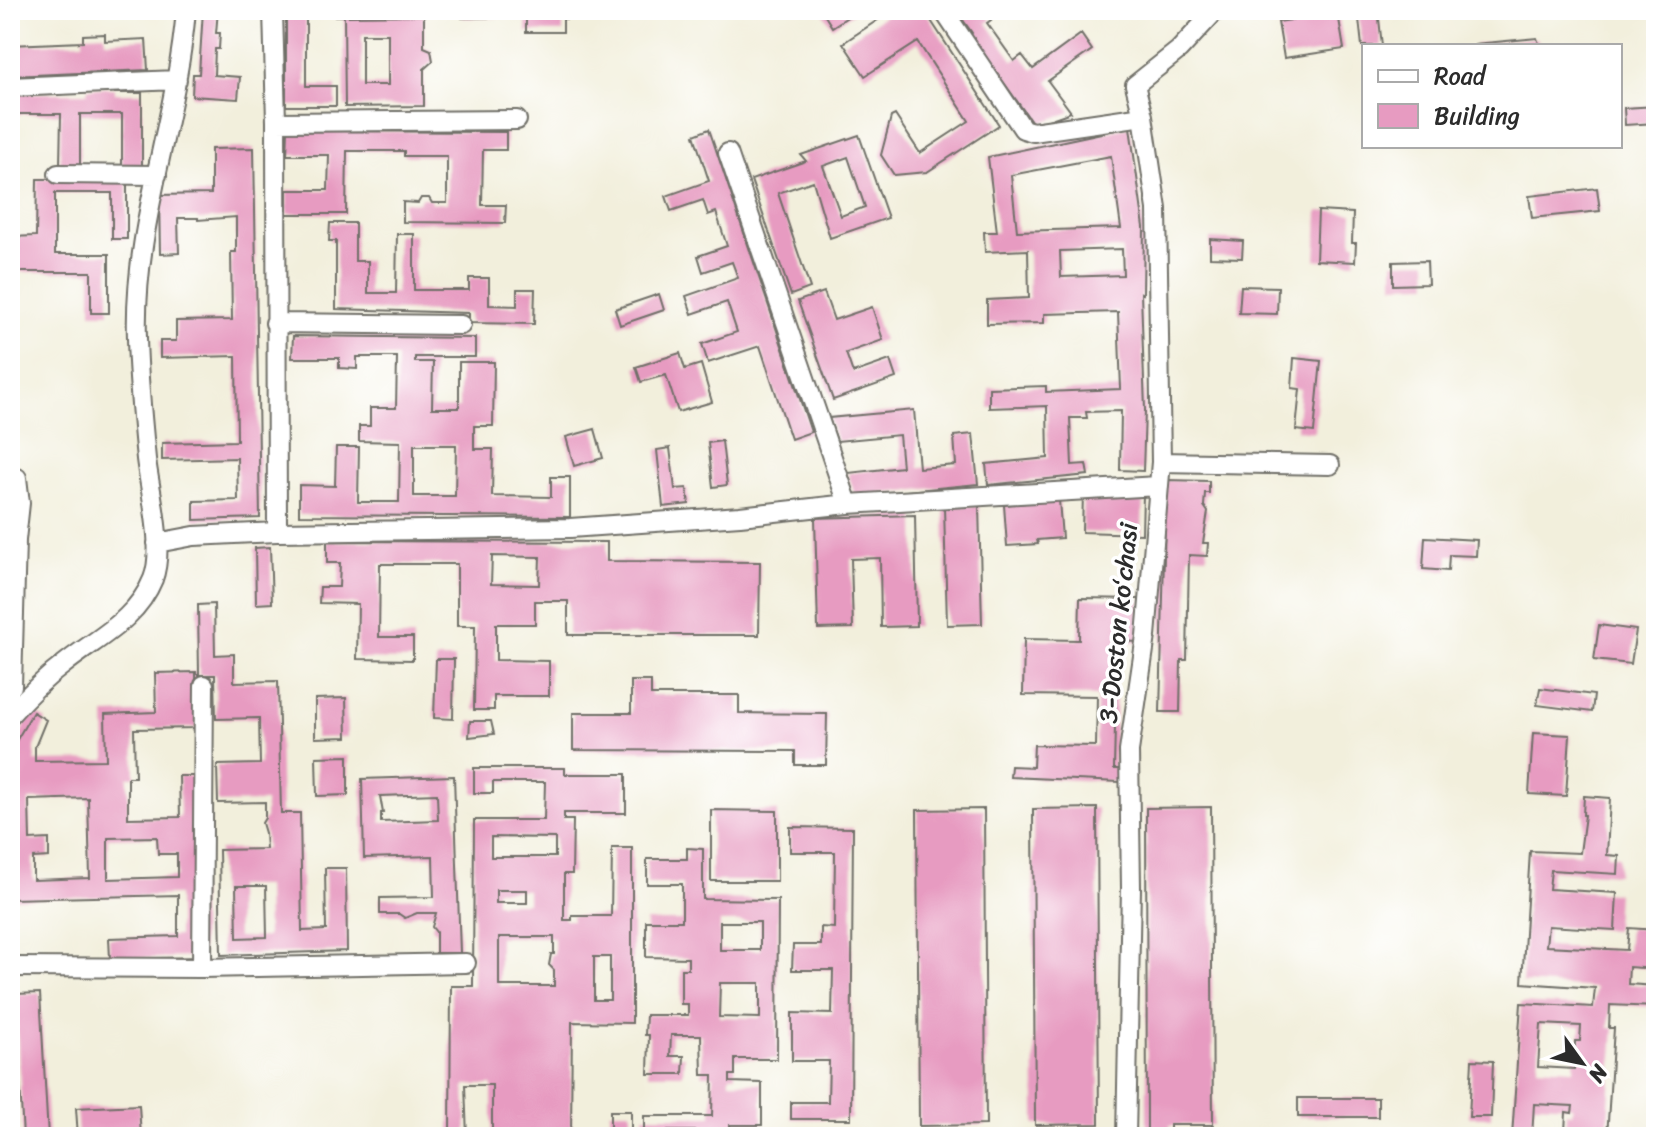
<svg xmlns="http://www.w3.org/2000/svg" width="1666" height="1147" viewBox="0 0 1666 1147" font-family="Sriracha,sans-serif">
<rect width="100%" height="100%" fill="#fff"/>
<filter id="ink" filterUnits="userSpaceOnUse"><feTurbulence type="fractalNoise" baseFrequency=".0125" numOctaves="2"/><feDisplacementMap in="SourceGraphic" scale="16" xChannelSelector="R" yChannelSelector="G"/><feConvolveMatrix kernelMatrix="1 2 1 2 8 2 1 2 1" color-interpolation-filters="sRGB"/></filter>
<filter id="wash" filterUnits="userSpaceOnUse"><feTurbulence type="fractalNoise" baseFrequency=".006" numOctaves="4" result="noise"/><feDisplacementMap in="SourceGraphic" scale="32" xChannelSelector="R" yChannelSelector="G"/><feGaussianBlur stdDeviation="1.8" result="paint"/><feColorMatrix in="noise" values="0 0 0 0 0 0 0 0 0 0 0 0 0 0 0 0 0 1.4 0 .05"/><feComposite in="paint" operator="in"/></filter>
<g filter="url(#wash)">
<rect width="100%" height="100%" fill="#f2efdc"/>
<g id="blocks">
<!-- building -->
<path fill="#e79bc1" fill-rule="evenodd" d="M203,10H218L216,33H220L219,49H215L214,75L240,77L238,99L192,96L193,74H199Z
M283,10H303V16H306V86H336V106H286V16H283Z
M329,10H347V16L424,15V47L431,50L433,61L424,69V106L345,107L344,16H329ZM362,34H388V85H362Z
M462,10H525V17L462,18Z
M542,10H568V19H563V32H526V15H542Z
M824,10H858L832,27L822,11Z
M893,10H924L999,125L927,172L894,175L881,155L891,117L895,115L920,153L969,121L918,42L865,76L843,43Z
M956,10H984L991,20L987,23L1014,61L1022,55L1033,69L1081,34L1092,50L1048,81L1071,112L1034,125L970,35L972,33Z
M1358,10H1378L1382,46H1362Z
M1338,13L1344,49L1284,58L1278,22Z
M105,34V41L146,39L148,70L10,76V45L83,42V35Z
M1537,38L1540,46H1475V44Z
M88,88H115V93H142V166H122V114H80V166H60L61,114H10V93H87Z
M1656,106V123L1625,125L1624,108Z
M1130,127L1144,227L1143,294L1141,293L1145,410L1143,471L1120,470L1121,411L1086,412L1087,418H1070L1072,465L1086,464L1088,475L988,485L986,464L1048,458L1047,406L989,408V388L1046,386V392L1121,389L1118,312L1044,314V323L987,324V300L1029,298L1028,250L985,252L984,232H997L988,157ZM1111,156L1121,228L1017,231L1011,175ZM1122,249L1123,275L1061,277L1060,251Z
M709,129L811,432L791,439L760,346L708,363L702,344L737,332L727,302L692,314L686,296L738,278L732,262L703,272L698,256L727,246L716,212L708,215L703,200L671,211L666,196L709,181L694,135Z
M288,131L506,132V150H483L482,205H506L505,223L403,222V202L418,203L421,198H429L432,203H447V156H404V151H347L346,214H287V190H328L329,155H287Z
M859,135L888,218L830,238L813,181L778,193L810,288L791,295L751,180L806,161L801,155ZM848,157L865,207L841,216L823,166Z
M254,148L260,518L194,520V501L238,500L237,458L162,460V443L237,441L236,356L160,358V341H176V321L232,320L231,252H236V217L198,220V218H178L179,253L160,254L159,195L211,194V149Z
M37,179H127V239H112V193H55V254H109V313H91V272H15V254H10V237L36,236Z
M1597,188L1600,211L1532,218L1529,196Z
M1318,211L1353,213L1352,243H1356L1355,262L1316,260Z
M330,223H355V261H368V293H396L397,234H414V290H469V278H489V305L517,306V289H535L534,324L469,323V313L336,309V241H329Z
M1210,239L1243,241L1242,258L1210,257Z
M1427,261L1428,284L1393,285V262Z
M1241,286L1278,287L1277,314L1239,313Z
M824,292L834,320L872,307L883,340L846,353L853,373L890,360L896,378L833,400L798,301Z
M659,294L664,310L620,325L615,309Z
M293,336L475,338V357H415V362H433L432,408H459V362H494L493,426H474V449H493L492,496L551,497V477H570V517L299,515V485L335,486L336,447H359L358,502H399L400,442L359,441V426H370V408H396L397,357H357V369L339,368V358H292ZM414,445H456L455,496H414Z
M680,353L685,369L701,364L712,402L678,412L666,375L641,382L636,367Z
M1294,358L1321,361L1314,432L1296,430L1300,389L1292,388Z
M914,410L919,468L956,465L954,436L973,434L978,484L855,496L848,473L902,467L899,435L837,441L829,418Z
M595,429L603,458L574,466L566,437Z
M722,441L727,485L713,487L708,443Z
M670,448L675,489L687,488L689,504L663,507L657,450Z
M1166,480L1209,481V493H1205L1204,506L1208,512L1203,543H1208L1207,556L1189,555L1187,660H1181L1180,712H1160Z
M1083,493L1143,494L1142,534L1082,532Z
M1059,500L1062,538L1037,540L1038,544L1007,546L1004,505Z
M944,506H979L982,624L947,625Z
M915,515L917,626L881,627L880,558L851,559L853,628L818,629L815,518Z
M1425,537L1477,540L1476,556L1449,555L1448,571L1423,569Z
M327,541L607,542V561L760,562L759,635H568V601H535V624H496V660L549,661V696H494V710H474L475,626H457V564H380L379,637H413V660L357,659L358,604L319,603L320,587H339L340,563H327ZM492,556L540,557L539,585L491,584Z
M270,547L272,603L256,604L255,548Z
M1080,598L1140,599L1139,642L1117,641L1114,769H1120V782L1010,777L1011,766L1033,767L1034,745L1096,746L1097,696L1023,695L1024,639L1079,640Z
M214,604L215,655L234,654V682L278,681L281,813H300L302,931L326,930L325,868H346L347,951L221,955L219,850L266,849L265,833L262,823L265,818V802L218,803L217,765L260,764L259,718L216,719L215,675H199L198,605ZM236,886H266L267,937L237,938Z
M1599,625L1636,630L1631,664L1594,660Z
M436,659H454L453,719L434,718Z
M196,672L197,728L134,729L135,777H128V818L180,817L179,776H198L202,957L110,959L109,938L178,936V895L10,899L12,748L33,712L46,720L35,747V761L106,760L105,714L156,712L155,673ZM88,798L90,878L33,880V858L49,857V839L30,840L29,800ZM157,837L158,854H177V877L108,879V838Z
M631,681H651V695H739V713L827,714L826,765H795V751L573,750V713H631Z
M1540,688L1594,695L1592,712L1537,705Z
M346,698L347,737L315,738V699Z
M470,721H491L494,734L469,737Z
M1533,733L1570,735L1566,796L1529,794Z
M348,756V795L317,796L316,757Z
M474,768H565V774H626V813H564V820H573L572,874H564V920H572V916H611L612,848H632V1023L572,1022L571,1137H492V1085H465L467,1137H450L451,986H473L474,820H544L545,782H493V793H474ZM491,837L555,838V857H491ZM496,890H527V903H496ZM499,937H554V954H551L549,965L554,970V986H499ZM594,957H610V1000H594Z
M454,776L460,953H436V932L432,927L436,913H417L405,918L399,914H380V898L434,897L433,856L364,858L362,779ZM437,794L438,820L381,822V813H383L380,796Z
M1584,796L1610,798L1607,855L1619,856L1618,874L1551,870L1549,889L1617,893L1615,930L1548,926L1546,946L1627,950L1629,928L1656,930V969L1629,967L1628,984L1656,986V1007L1610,1005L1609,1028H1614L1607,1137H1571V1133H1565L1566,1112L1572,1113L1573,1106L1534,1104L1532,1137H1512L1521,1003L1593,1007L1595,988L1522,983L1530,851L1580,853L1585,815H1583ZM1541,1024L1581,1026L1580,1041H1575L1574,1069L1538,1067Z
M1211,807L1213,1125H1170V1137H1147L1146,808Z
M1097,808L1099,1124L1035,1125L1033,809Z
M984,809L986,1125L919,1126L917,810Z
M711,810L777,811V881H711Z
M790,827L853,828L851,1119H791V1102H828L829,1061H792V1013L832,1014L833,970H792L793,945H821V927L834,928L835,852H790Z
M687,848L703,849V899L778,900L777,1059H735V1075H730V1082L762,1083V1125H730V1131H776V1137H698V1131H644V1116H712L713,1075H702L701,1035H671L670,1056H684L683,1074H648L649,1035H645L646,1015H688V1004H681V969H688V958L646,957V921H682V884H647V859H687ZM720,922H760V950H720ZM720,983H760V1018L719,1017Z
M40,993L48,1137H23L15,994Z
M1472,1060L1493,1061L1491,1117H1469Z
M1298,1098H1378V1117H1298Z
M139,1105L141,1137H78L76,1108Z
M610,1111H631V1137H610Z
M790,1130H849V1137H790Z"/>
</g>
</g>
<g filter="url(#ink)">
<use href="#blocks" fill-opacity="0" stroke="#717069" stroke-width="2"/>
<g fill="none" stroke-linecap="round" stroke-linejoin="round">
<!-- street casing -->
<g stroke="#717069" stroke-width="22">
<path id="street" d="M273,10L276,122L277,532
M943,10L1023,129L1033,132L1143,116
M10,87L177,80
M276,122L517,120
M728,153L848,504
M58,174L157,175
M275,323L461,325
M1161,462L1330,465
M10,477L17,478L20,503L16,540L12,686
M157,543L194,536L277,532L570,528L740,516L848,504L1158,486
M10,715C26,697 44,679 63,665C96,638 136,621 153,579C165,548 150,492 146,459C142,419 138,378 137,338C133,226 177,120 186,10
M10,967L202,968L466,963
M202,968L204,685
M1126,1137L1131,888L1129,751L1146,636L1161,462L1157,209L1143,116L1135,85L1179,50L1216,10"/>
</g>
<!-- street -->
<use href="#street" stroke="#fff" stroke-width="18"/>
</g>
</g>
<g text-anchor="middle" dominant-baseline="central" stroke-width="7" stroke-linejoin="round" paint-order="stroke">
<!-- street labels -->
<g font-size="26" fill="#2b2b2b" stroke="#fff">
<text transform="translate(1118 623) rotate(-84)">3-Doston koʻchasi</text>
</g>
</g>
<!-- margin -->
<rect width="1666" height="1147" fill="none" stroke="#fff" stroke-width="40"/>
<!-- legend -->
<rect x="1362" y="44" width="260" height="104" fill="#ffffff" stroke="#aaaaaa" stroke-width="2"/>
<rect x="1378" y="70" width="40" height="12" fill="#ffffff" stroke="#aaaaaa" stroke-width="2"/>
<text x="1434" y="84" font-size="24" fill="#2b2b2b">Road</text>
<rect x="1378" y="104" width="40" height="24" fill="#e79bc1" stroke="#aaaaaa" stroke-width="2"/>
<text x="1434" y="124" font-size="24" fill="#2b2b2b">Building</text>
<!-- north arrow -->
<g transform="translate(1582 1063) rotate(123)" stroke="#ffffff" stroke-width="6" paint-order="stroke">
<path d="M0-6L14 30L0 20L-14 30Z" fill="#2b2b2b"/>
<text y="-12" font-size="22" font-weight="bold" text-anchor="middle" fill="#2b2b2b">N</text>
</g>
</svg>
